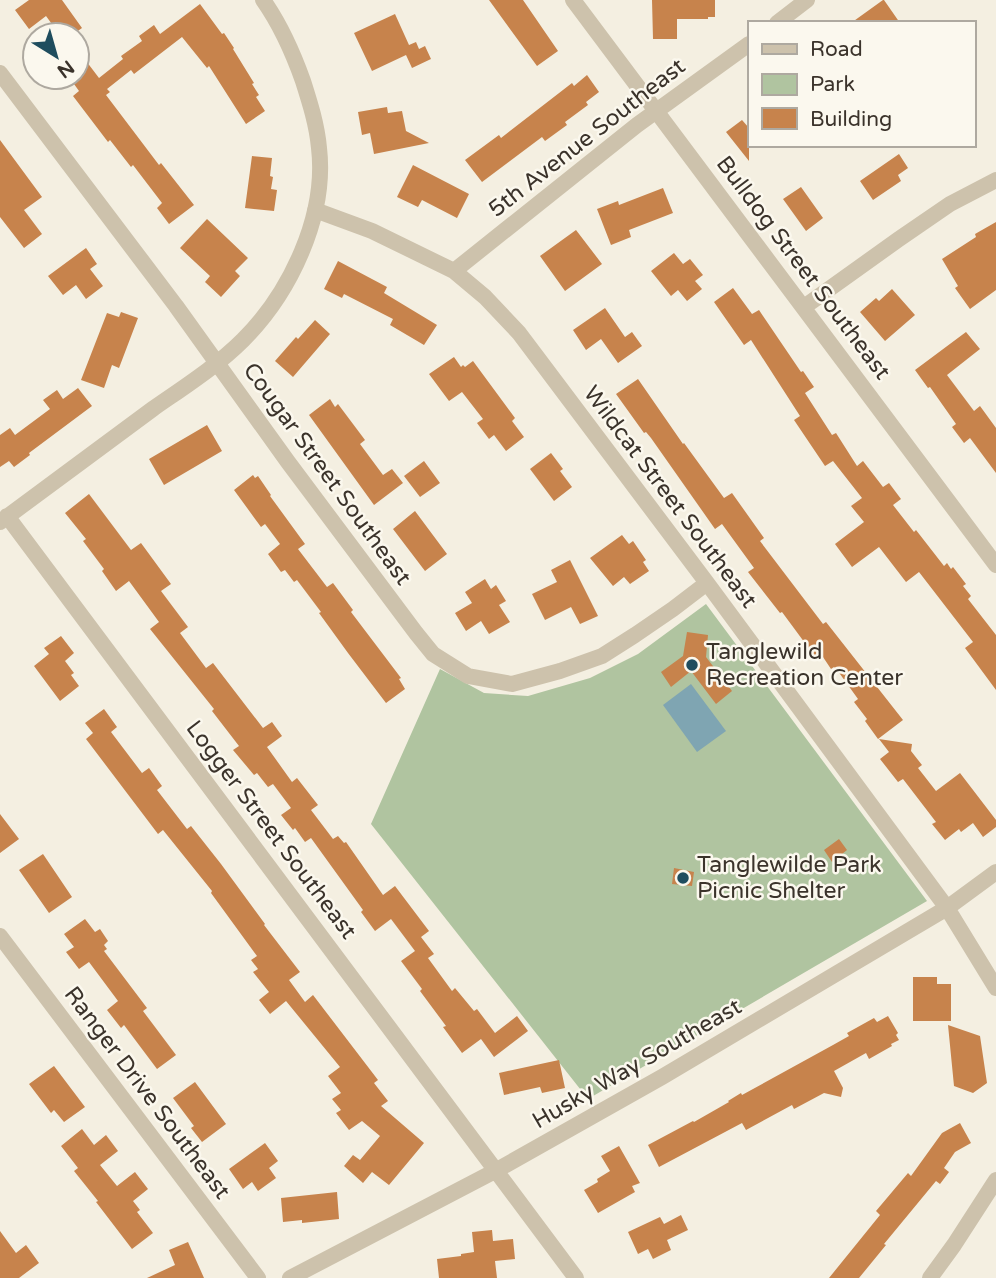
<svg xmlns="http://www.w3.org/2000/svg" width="996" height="1278" viewBox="0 0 996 1278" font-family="'Varela Round',sans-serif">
<rect width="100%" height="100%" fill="#f4efe1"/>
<!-- green -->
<path fill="#b0c4a0" d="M706,604L927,901L588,1099L371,824L440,669L484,693L528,696L590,678L638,654Z"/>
<!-- water -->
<path fill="#7fa5b2" d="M691,684L726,731L697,752L663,705Z"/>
<!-- building -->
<path fill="#c7834c" d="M29,0H62L82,28L72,35H60L46,16L29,29L15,10Z
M489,0H523L558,51L537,66Z
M652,0H715V17H708V19H677V39H653Z
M884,0L900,23H851L883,0Z
M200,4L222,34L224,33L234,48L233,49L254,83L252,84L259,95L256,97L265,111L246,124L209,66L207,68L182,37L134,74L131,70L107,89L110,92L106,95L159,165L161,163L194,205L169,224L157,208L162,203L133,165L131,167L110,140L108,142L73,96L79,91L69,77H77V49L99,78L123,59L121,56L142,41L139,36L154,25L160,34Z
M395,14L409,45L416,42L419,49L425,46L431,59L412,68L406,55L372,71L354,33Z
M587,75L599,92L586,102L588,105L565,122L567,125L545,141L542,137L482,182L465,160L499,135L501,138L572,83L574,86Z
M387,107L388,113L402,111L406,131L429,143L374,154L370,133L362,135L358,112Z
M742,120L749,128V161L726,132Z
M0,140L42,197L24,210L42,234L24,248L0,217Z
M899,154L908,168L898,175L901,181L873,200L860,181Z
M252,156L272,158L270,176L273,177L271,189L277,190L274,211L245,208Z
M413,165L469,194L457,218L422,200L418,207L397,197Z
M801,187L823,218L806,231L783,199Z
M663,188L673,213L629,230L631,237L611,245L597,209L618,201L619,205Z
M207,219L248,258L235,271L240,276L221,297L205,282L210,276L180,248Z
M996,222V290L970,309L955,288L958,286L942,259L976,237L975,234Z
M576,230L602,264L565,291L540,256Z
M86,248L97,264L90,269L103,286L86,299L76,285L63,295L48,276Z
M674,253L683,264L690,259L703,275L695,281L702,289L687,301L678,290L671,296L651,271Z
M338,261L387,287L384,293L437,325L424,345L390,325L393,319L344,294L342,298L324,289Z
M733,288L752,314L759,310L801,372L803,371L814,387L805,393L832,435L836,433L857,466L863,461L883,487L889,483L901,499L893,505L914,532L916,530L944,566L947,563L951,569L953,567L966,584L963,586L971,596L968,599L996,635V690L965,648L973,642L919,572L906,582L879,547L852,567L835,544L864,522L851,506L862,498L833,461L825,466L794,420L800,416L751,340L744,345L714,302Z
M892,289L915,315L885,341L860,312L876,298L879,301Z
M605,308L625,337L632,332L642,346L618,363L601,339L586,350L573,330Z
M121,312L138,318L119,368L112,365L104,388L81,380L107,313L119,317Z
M315,320L330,334L293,377L275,361L296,337L298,339Z
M966,332L980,349L947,375L974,411L980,406L996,428V473L970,438L964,443L952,427L956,424L930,387L928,388L915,370Z
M454,357L461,367L463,365L465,367L473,361L515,418L512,421L524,437L506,451L494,435L489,439L477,423L483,419L462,392L449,401L429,374Z
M638,379L683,444L684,443L724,498L732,493L764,538L760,541L823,624L826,622L903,720L878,739L865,721L867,719L854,702L858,699L840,674L834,667L831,669L821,654L816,658L782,612L780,613L748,572L754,568L722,524L715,529L651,438L646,432L644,433L616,394Z
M78,388L92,406L29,453L30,455L14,467L9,461L0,467V435L10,428L15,435L50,409L43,400L57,390L63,399Z
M330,399L335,407L338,404L365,440L360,444L383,475L392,469L403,483L374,505L309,415Z
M207,425L222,451L164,485L149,459Z
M551,453L563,469L560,471L572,487L554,501L530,469Z
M424,461L440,483L420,497L404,476Z
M253,475L255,478L258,476L271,495L270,496L305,544L298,549L327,587L333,583L353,610L351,612L401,678L399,679L405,689L386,703L348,653L319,613L321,612L297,580L294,582L285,570L281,572L268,554L280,544L265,524L261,527L234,490Z
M89,494L131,550L141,543L171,584L161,591L188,627L180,633L206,668L213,663L263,728L272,722L282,736L267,747L292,782L297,778L318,805L311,810L333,839L338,836L344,843L346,842L383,895L395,886L429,931L421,937L434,954L428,958L452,991L455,988L474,1011L477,1009L495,1033L517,1016L528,1031L494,1057L481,1039L462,1053L443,1027L446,1026L420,991L422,989L401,961L415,951L391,919L375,931L361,912L363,910L311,838L305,842L295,828L293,830L281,815L291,808L273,784L268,787L257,773L254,775L233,750L239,746L212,711L214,709L150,629L159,622L129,581L116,591L102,571L104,569L83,541L86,539L65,513Z
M415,511L447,554L425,571L393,529Z
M622,535L629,544L633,541L646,560L643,562L649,571L630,584L624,577L613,586L590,558Z
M570,560L598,616L580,624L571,607L545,620L532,594L557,582L551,570Z
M485,579L491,589L496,585L506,601L499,605L510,622L489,634L481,621L466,631L455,613L472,603L465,592Z
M687,632L708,635L706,657L732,691L716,704L691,671L671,687L661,672L683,656Z
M61,636L74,653L65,661L74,673L71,675L79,686L60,701L34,666L49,654L44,648Z
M104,709L117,727L111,732L142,773L149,768L162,786L157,790L187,829L191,826L221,864L265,924L264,925L300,972L289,980L305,1002L313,995L378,1080L374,1083L388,1101L381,1106L424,1143L389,1185L372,1172L363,1183L344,1166L353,1155L360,1160L380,1136L362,1121L349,1130L336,1113L341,1110L332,1099L341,1093L328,1076L340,1067L286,1001L270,1014L259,1000L269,992L253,972L258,969L251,960L257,956L211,893L212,891L163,830L158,834L86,739L93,733L85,723Z
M879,739L912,744L911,751L922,765L918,768L936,791L960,773L996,820V827L983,837L973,823L961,832L959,829L945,840L932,824L936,822L903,779L898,782L880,759L889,752Z
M0,814L19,839L0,853Z
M839,839L847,850L832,862L824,850Z
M43,854L72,897L49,913L19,870Z
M674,868L694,872L692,886L672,884Z
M85,919L95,932L100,929L108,941L104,945L107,949L104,951L147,1008L143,1011L176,1055L157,1069L124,1025L121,1028L107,1010L118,1001L89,962L79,969L66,952L74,947L64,934Z
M913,977H937V984H951V1021H913Z
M888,1016L898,1033L896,1035L899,1040L891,1044L892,1046L869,1059L866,1053L834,1071L843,1088L841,1097L824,1093L794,1109L792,1105L746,1130L742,1123L659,1167L648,1145L693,1121L694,1122L729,1102L728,1101L741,1093L742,1095L833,1045L849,1036L847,1033L874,1018L877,1022Z
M948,1025L980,1036L987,1083L973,1093L954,1086Z
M559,1060L565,1088L542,1093L540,1087L504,1095L499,1073Z
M54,1066L85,1107L64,1122L54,1110L51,1113L29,1084Z
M195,1082L226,1124L202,1142L191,1128L194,1126L173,1098Z
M960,1123L971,1143L955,1152L944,1168L949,1172L940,1184L936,1181L884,1244L886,1245L859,1278H829L880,1215L876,1211L908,1173L911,1176L942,1133Z
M82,1129L94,1145L106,1135L118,1151L100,1165L117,1186L135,1172L148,1189L133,1201L140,1210L137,1212L153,1233L132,1249L96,1202L98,1201L74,1171L78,1168L61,1146Z
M265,1143L278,1161L269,1168L276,1178L258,1191L252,1182L243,1189L229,1169Z
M619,1146L640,1183L632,1186L635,1192L598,1213L584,1190L598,1182L597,1179L610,1171L601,1156Z
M337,1192L339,1219L302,1223V1220L283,1222L281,1198Z
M681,1215L688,1230L667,1240L671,1250L653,1259L648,1249L638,1254L628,1232L660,1217L664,1224Z
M492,1230L493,1241L513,1239L515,1259L495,1261L497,1278H439L437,1259L461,1256V1254L474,1252L472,1232Z
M0,1231L16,1253L26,1245L39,1263L19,1278H0Z
M188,1242L204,1278H147L175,1265L169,1250Z"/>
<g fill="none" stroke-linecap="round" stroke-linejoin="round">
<!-- minor -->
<path stroke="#cdc2ac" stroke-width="16" d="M573,0L996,565
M777,23L807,0
M0,73L176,306L288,462L416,633L433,654L468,676L512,684L560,671L602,656L635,635L673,609L707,583
M315,210L372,231L454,271L485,297L519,333L707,583L947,908L996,988
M454,271L637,125L749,44
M804,307L899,239L950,204L996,180
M7,516L576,1278
M0,522C51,484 103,446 154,408C184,387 217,366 243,340C290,293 327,216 319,148C317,125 310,103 303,81C293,53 280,24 263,0
M0,936L258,1278
M290,1278L497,1170L662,1077L947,908L996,872
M930,1278L954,1245L996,1180"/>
</g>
<!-- markers -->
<g fill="#1f4d5e" stroke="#fbf8ee" stroke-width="2.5">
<circle cx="692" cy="665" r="7"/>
<circle cx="683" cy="878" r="7"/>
</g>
<g text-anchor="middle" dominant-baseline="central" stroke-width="5" stroke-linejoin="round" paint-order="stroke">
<!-- street labels -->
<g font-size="23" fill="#3b332b" stroke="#fbf8ee">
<text transform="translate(587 138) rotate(-38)">5th Avenue Southeast</text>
<text transform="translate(803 268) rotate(53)">Bulldog Street Southeast</text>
<text transform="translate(327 474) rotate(54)">Cougar Street Southeast</text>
<text transform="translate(670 497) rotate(53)">Wildcat Street Southeast</text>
<text transform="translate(271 830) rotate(53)">Logger Street Southeast</text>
<text transform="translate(637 1064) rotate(-30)">Husky Way Southeast</text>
<text transform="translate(147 1093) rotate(53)">Ranger Drive Southeast</text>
</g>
<!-- poi labels -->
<g font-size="23" fill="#3b332b" stroke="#fbf8ee" text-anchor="start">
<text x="706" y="652">Tanglewild<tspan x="706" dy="26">Recreation Center</tspan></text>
<text x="697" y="865">Tanglewilde Park<tspan x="697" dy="26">Picnic Shelter</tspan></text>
</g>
</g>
<!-- legend -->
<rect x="748" y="21" width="228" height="126" fill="#fbf8ee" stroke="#aea9a0" stroke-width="2"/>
<rect x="762" y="44" width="35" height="10" fill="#cdc2ac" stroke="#aea9a0" stroke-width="2"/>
<text x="810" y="56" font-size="21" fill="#3b332b">Road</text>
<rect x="762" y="74" width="35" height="21" fill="#b0c4a0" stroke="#aea9a0" stroke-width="2"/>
<text x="810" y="91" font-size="21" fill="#3b332b">Park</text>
<rect x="762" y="108" width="35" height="21" fill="#c7834c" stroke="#aea9a0" stroke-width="2"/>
<text x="810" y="126" font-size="21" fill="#3b332b">Building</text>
<!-- north arrow -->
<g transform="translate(56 56) rotate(143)"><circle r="33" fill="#fbf8ee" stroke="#aea9a0" stroke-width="2"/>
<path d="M0-5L12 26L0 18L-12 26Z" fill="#1f4d5e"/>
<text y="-10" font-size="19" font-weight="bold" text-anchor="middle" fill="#3b332b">N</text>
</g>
</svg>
